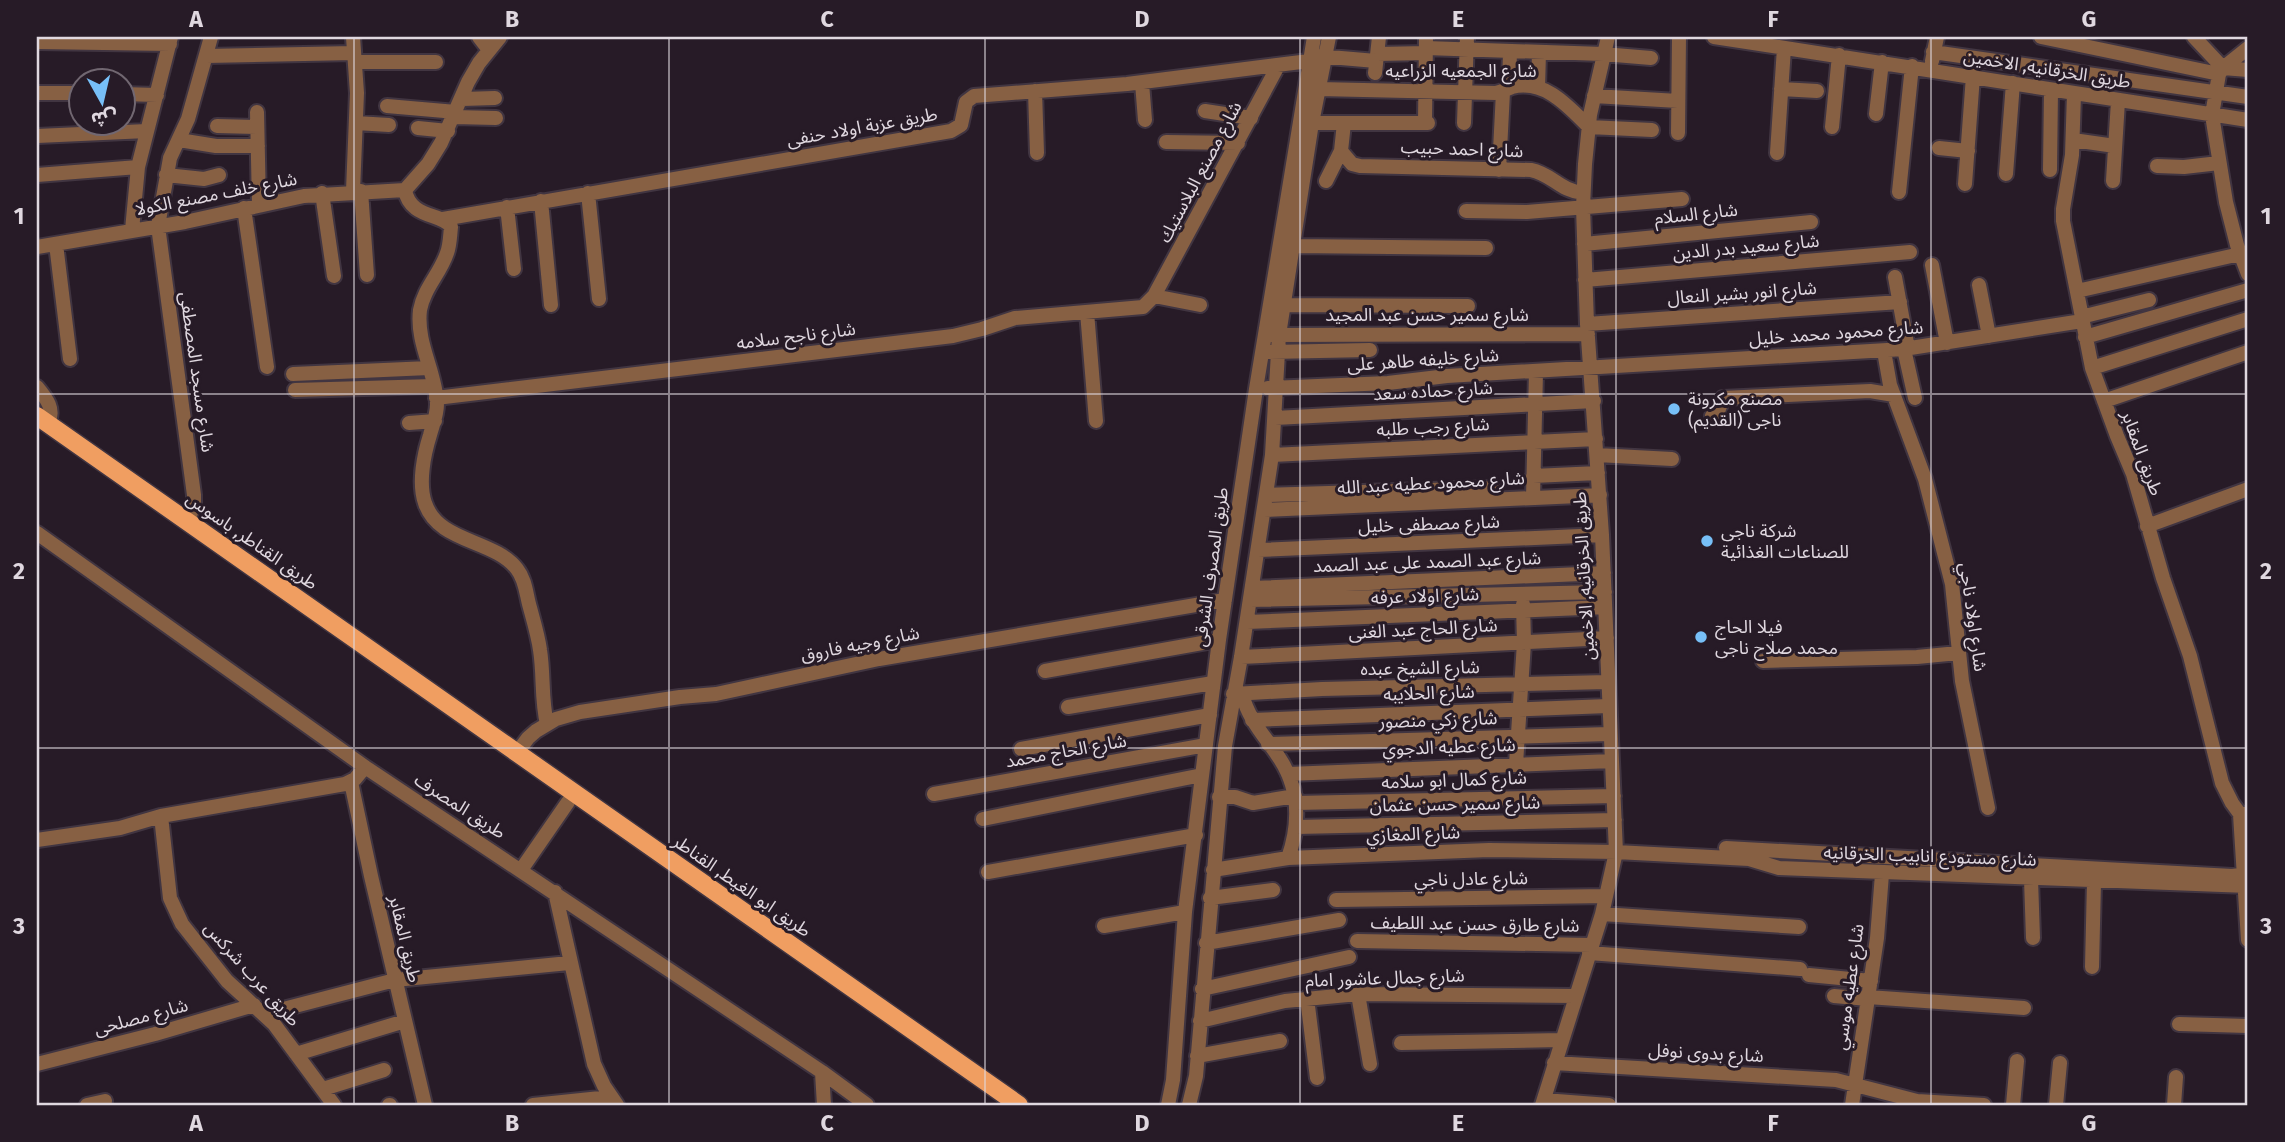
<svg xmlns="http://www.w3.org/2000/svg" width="2285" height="1142" viewBox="0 0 2285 1142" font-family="'Fira Sans','Noto Sans Arabic',sans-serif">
<rect width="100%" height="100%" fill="#271b27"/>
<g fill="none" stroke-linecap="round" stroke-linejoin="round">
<!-- minor casing -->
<g stroke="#413541" stroke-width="18">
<path id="minor" d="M479,37L489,50
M1714,37L2248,120
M2041,37L2219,74
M2194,37L2223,68
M37,42L170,44
M1426,48L1603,54L1651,58
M2248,48L2223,68L2219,74L2212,115L2226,202L2237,245L2248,274
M1933,52L2248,97
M1377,54L1426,53
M206,56L354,53
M1318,56L1376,61
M1932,61L1937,37
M355,62H436
M2223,68L2248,70
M1375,73L1379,37
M1142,83L1145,120
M1509,88L1510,51
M1538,88L1539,52
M1319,89L1496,93C1502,92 1506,89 1512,87C1545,79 1568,106 1589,127L1652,130
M1781,89L1817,91
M1035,91L1037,153
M37,93H80
M122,94L157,95
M2074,94L2072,155L2063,209V221L2092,368L2117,436L2133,474L2163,578L2190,656L2222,783L2232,803L2240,814
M1594,96L1678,101
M462,99L495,98
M387,106L456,112
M1205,111L1251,118
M257,112L259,205
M1876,114L1882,62
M454,117L496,118
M1425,122L1426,37
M356,123L389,125
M1312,123H1428
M1464,123L1467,37
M217,126L257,127
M1832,127L1839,55
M418,128L448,131
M1678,133L1679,37
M37,136L147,131
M179,140L216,146H258
M2073,140L2115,146
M1166,142L1238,143
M1939,148L1968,151
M1341,151L1352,164L1360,166L1531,170C1552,174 1560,191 1583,193
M1777,153L1784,48
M2157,166L2184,167L2219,163
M1499,170L1503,92
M2050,170L2051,90
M2006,174L2013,83
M37,175L138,167
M166,175L204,179L219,175
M1326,181L1341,151L1344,123
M2113,181L2118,101
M1965,184L1973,76
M405,190C410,219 443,213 451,227C450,236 450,245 447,253C440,274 424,288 420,310C416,344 436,372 437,404C437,415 433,424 430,435C424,454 418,483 425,503C438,543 494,539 517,569C525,579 526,592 529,604C533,619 538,635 540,650C544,675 541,699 547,724
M405,190L428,164L441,143L468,82L479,63L500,37
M353,191L357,93L353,37
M361,191L367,275
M1899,192L1912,66
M322,193L334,276
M588,193L599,299
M541,201L551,305
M507,207L514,269
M244,208L267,367
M1466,211L1527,212L1682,199
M443,219L951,131L961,125L966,102L974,96L1127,84L1309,61
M132,230L138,167L171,37
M56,244L70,359
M1584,244L1811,222
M1293,246L1486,248
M37,247L185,222L304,196L405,190
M1932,265L1947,343
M1895,277L1908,349
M1585,280L1910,252
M1979,285L1989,336
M2077,291L2240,254
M1154,296L1200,305
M1275,305L1468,306
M1087,312L1096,421
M2081,317L2149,300
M1587,324L1900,302
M1271,335L1588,334
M2085,337L2248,290
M1904,349L1915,398
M1884,351L1890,385L1925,479L1952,584L1962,681L1988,808
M1270,352L1370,350
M2092,368L2248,319
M293,374L429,368
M37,387C47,399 55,409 48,424
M1268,388L1388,383L1447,376L1904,349L2082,321
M295,390L433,386
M436,398L953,336L982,329L1015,318L1143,307L1154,296L1278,66
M2104,401L2248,352
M1712,416L1717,414L1723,398L1870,391L1894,395
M1275,418L1594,401
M409,423L435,421
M1272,455L1596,439
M1597,455L1672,459
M1533,476L1598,473
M1266,495L1495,488
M1533,498L1536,372
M1264,510L1600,495
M188,521L194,504V495L158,226L170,158L188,119L211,37
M2147,526L2248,489
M37,533L365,767L822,1072L867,1105
M1258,550L1602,535
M1252,588L1604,573
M1250,600L1605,592
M1247,622L1605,607
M1241,657L1607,638
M1763,661L1917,657L1958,653
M1045,671L1219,640
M1233,694L1322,689L1607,682
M1242,694C1249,721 1265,736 1280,759C1300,790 1300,824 1288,858
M1068,707L1213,683
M1252,720L1608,706
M1268,744L1609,734
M1021,749L1210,715
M516,754L528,738L536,731L556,719L580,712L680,697L716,694L879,659L1225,600
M1516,764L1524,643L1523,604
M1288,774L1612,761
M351,782L371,876L425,1105
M934,794L1206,745
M1219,797H1235L1253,803L1295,796
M1296,803L1614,796
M2248,814H2240L2248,940
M161,816L170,898L182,924L227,981L274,1024L334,1105
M983,819L1202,775
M1296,827L1615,820
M37,840L120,828L161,816L345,784L355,779L365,767
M1726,848L2232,876L2248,874
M521,870L568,802
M1213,870L1288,858L1489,850L1616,852L1749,859L1779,868L2248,886
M988,872L1196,835
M2031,879L2033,938
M555,892L594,1064L604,1086L617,1105
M1210,898L1273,890
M1336,900L1606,896
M1602,914L1799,927
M1104,926L1185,912
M1357,941L1591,945
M1206,943L1339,920
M1589,953L1800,969
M2092,967L2094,882
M1809,975L1871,981
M1202,989L1349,957
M1358,994L1370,1064
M1834,996L1868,999
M1868,997L2024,1008
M1307,998L1317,1078
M264,1014L395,980L569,963
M1200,1021L1285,1001L1358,994L1575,996
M2179,1024L2248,1026
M1401,1043L1561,1040
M296,1054L405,1021
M1197,1056L1280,1041
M1554,1063L1836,1080L1917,1101L1984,1105
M37,1064L155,1034L254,1005
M822,1072L824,1105
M323,1089L384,1070
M1544,1100L1609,1105
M87,1105L105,1101
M389,1105H390
M533,1105L610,1097
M1168,1105L1173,1080L1185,912L1219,640L1256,389L1314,37
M1189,1105L1196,1076L1225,746L1241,657L1272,455L1279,335L1312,123L1329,37
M1542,1105L1602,914L1616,852L1602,535L1587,324L1583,207L1585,164L1590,115L1608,37
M1852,1105L1877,938L1882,874
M2013,1105L2017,1061
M2056,1105L2060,1063
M2174,1105L2176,1077"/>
</g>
<!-- major casing -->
<g stroke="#413541" stroke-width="21">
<path id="major" d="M37,416L1019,1105"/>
</g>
<!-- minor -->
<use href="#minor" stroke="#876043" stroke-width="14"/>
<!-- major -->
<use href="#major" stroke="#f09e61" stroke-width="18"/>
</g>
<!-- grid -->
<path fill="none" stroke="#e0d8e0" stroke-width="2" stroke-opacity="0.55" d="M354,37V1105M669,37V1105M985,37V1105M1300,37V1105M1616,37V1105M1931,37V1105M37,394H2248M37,748H2248"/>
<!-- markers -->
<g fill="#77bff7" stroke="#271b27" stroke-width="2.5">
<circle cx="1674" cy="409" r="7"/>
<circle cx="1707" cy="541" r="7"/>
<circle cx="1701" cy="637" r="7"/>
</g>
<g text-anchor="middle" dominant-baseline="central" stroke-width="6" stroke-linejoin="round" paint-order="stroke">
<!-- street labels -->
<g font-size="18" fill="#e0d8e0" stroke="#271b27">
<text transform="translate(2047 69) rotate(9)">طريق الخرقانيه, الاخمين</text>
<text x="1461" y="71">شارع الجمعيه الزراعيه</text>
<text transform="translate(862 127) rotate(-10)">طريق عزبة اولاد حنفى</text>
<text transform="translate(1462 149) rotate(2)">شارع احمد حبيب</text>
<text transform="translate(1200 172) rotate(-62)">شارع مصنع البلاستيك</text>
<text transform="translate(216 194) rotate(-11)">شارع خلف مصنع الكولا</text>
<text transform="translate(1696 214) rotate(-6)">شارع السلام</text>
<text transform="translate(1746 247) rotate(-5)">شارع سعيد بدر الدين</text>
<text transform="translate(1742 293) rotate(-4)">شارع انور بشير النعال</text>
<text x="1427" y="315">شارع سمير حسن عبد المجيد</text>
<text transform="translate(1836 333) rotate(-4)">شارع محمود محمد خليل</text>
<text transform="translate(796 336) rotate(-7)">شارع ناجح سلامه</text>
<text transform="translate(1423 360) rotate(-4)">شارع خليفه طاهر على</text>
<text transform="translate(197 372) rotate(82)">شارع مسجد المصطفى</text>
<text transform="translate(1433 391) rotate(-3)">شارع حماده سعد</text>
<text transform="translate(1433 427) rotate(-3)">شارع رجب طلبه</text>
<text transform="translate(2142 453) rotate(70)">طريق المقابر</text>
<text transform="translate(1431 483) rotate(-3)">شارع محمود عطيه عبد الله</text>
<text transform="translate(1429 524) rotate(-2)">شارع مصطفى خليل</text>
<text transform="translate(252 541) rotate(35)">طريق القناطر, باسوس</text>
<text transform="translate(1427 562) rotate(-2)">شارع عبد الصمد على عبد الصمد</text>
<text transform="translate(1211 567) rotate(-82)">طريق المصرف الشرقى</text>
<text transform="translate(1584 576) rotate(-93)">طريق الخرقانيه, الاخمين</text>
<text transform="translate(1425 596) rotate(-2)">شارع اولاد عرفه</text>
<text transform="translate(1973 617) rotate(82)">شارع اولاد ناجي</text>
<text transform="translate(1423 629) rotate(-3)">شارع الحاج عبد الغنى</text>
<text transform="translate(860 644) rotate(-11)">شارع وجيه فاروق</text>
<text transform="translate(1420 668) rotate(-1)">شارع الشيخ عبده</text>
<text transform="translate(1429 693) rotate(-2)">شارع الحلايبه</text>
<text transform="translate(1438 720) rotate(-2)">شارع زكي منصور</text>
<text transform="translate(1449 747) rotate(-2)">شارع عطيه الدجوي</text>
<text transform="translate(1066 751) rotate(-10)">شارع الحاج محمد</text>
<text transform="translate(1454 780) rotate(-2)">شارع كمال ابو سلامه</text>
<text transform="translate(1455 804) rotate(-1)">شارع سمير حسن عثمان</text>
<text transform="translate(460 806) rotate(33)">طريق المصرف</text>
<text transform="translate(1413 834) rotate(-2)">شارع المغازي</text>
<text transform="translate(1930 856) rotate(2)">شارع مستودع انابيب الخرقانيه</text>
<text transform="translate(1471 879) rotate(-1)">شارع عادل ناجي</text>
<text transform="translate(742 886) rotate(35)">طريق ابو الغيط, القناطر</text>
<text transform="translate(1475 924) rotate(1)">شارع طارق حسن عبد اللطيف</text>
<text transform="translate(405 939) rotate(77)">طريق المقابر</text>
<text transform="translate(252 974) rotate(48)">طريق عرب شركس</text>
<text transform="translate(1385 978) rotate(-2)">شارع جمال عاشور امام</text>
<text transform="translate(1849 987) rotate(-82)">شارع عطيه موسي</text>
<text transform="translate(141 1017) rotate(-15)">شارع مصلحى</text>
<text transform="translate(1706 1053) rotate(3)">شارع بدوى نوفل</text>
</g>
<!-- poi labels -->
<g font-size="18" fill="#e0d8e0" stroke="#271b27" text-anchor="start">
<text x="1688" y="399">مصنع مكرونة<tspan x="1688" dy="21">ناجى (القديم)</tspan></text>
<text x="1721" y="531">شركة ناجى<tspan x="1721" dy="21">للصناعات الغذائية</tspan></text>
<text x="1715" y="627">فيلا الحاج<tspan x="1715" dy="21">محمد صلاح ناجى</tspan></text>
</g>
</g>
<!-- border -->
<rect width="2285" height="1142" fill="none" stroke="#271b27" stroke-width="77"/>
<!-- north arrow -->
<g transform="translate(102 102) rotate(172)"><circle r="33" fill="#271b27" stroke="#716771" stroke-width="2"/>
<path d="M0-5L12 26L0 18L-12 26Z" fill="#77bff7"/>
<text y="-10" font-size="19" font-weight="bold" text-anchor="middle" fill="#e0d8e0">ش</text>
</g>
<rect x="38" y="38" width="2208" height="1066" fill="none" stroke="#e0d8e0" stroke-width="2.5"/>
<g font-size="23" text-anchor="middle" font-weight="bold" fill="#e0d8e0">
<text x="196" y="27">A</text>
<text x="512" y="27">B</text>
<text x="827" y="27">C</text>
<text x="1142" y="27">D</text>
<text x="1458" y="27">E</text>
<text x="1773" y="27">F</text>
<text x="2089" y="27">G</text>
<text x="19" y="224">1</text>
<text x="2266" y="224">1</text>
<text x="19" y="579">2</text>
<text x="2266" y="579">2</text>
<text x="19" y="934">3</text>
<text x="2266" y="934">3</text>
<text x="196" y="1131">A</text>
<text x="512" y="1131">B</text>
<text x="827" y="1131">C</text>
<text x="1142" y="1131">D</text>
<text x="1458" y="1131">E</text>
<text x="1773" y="1131">F</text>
<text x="2089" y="1131">G</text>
</g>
</svg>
